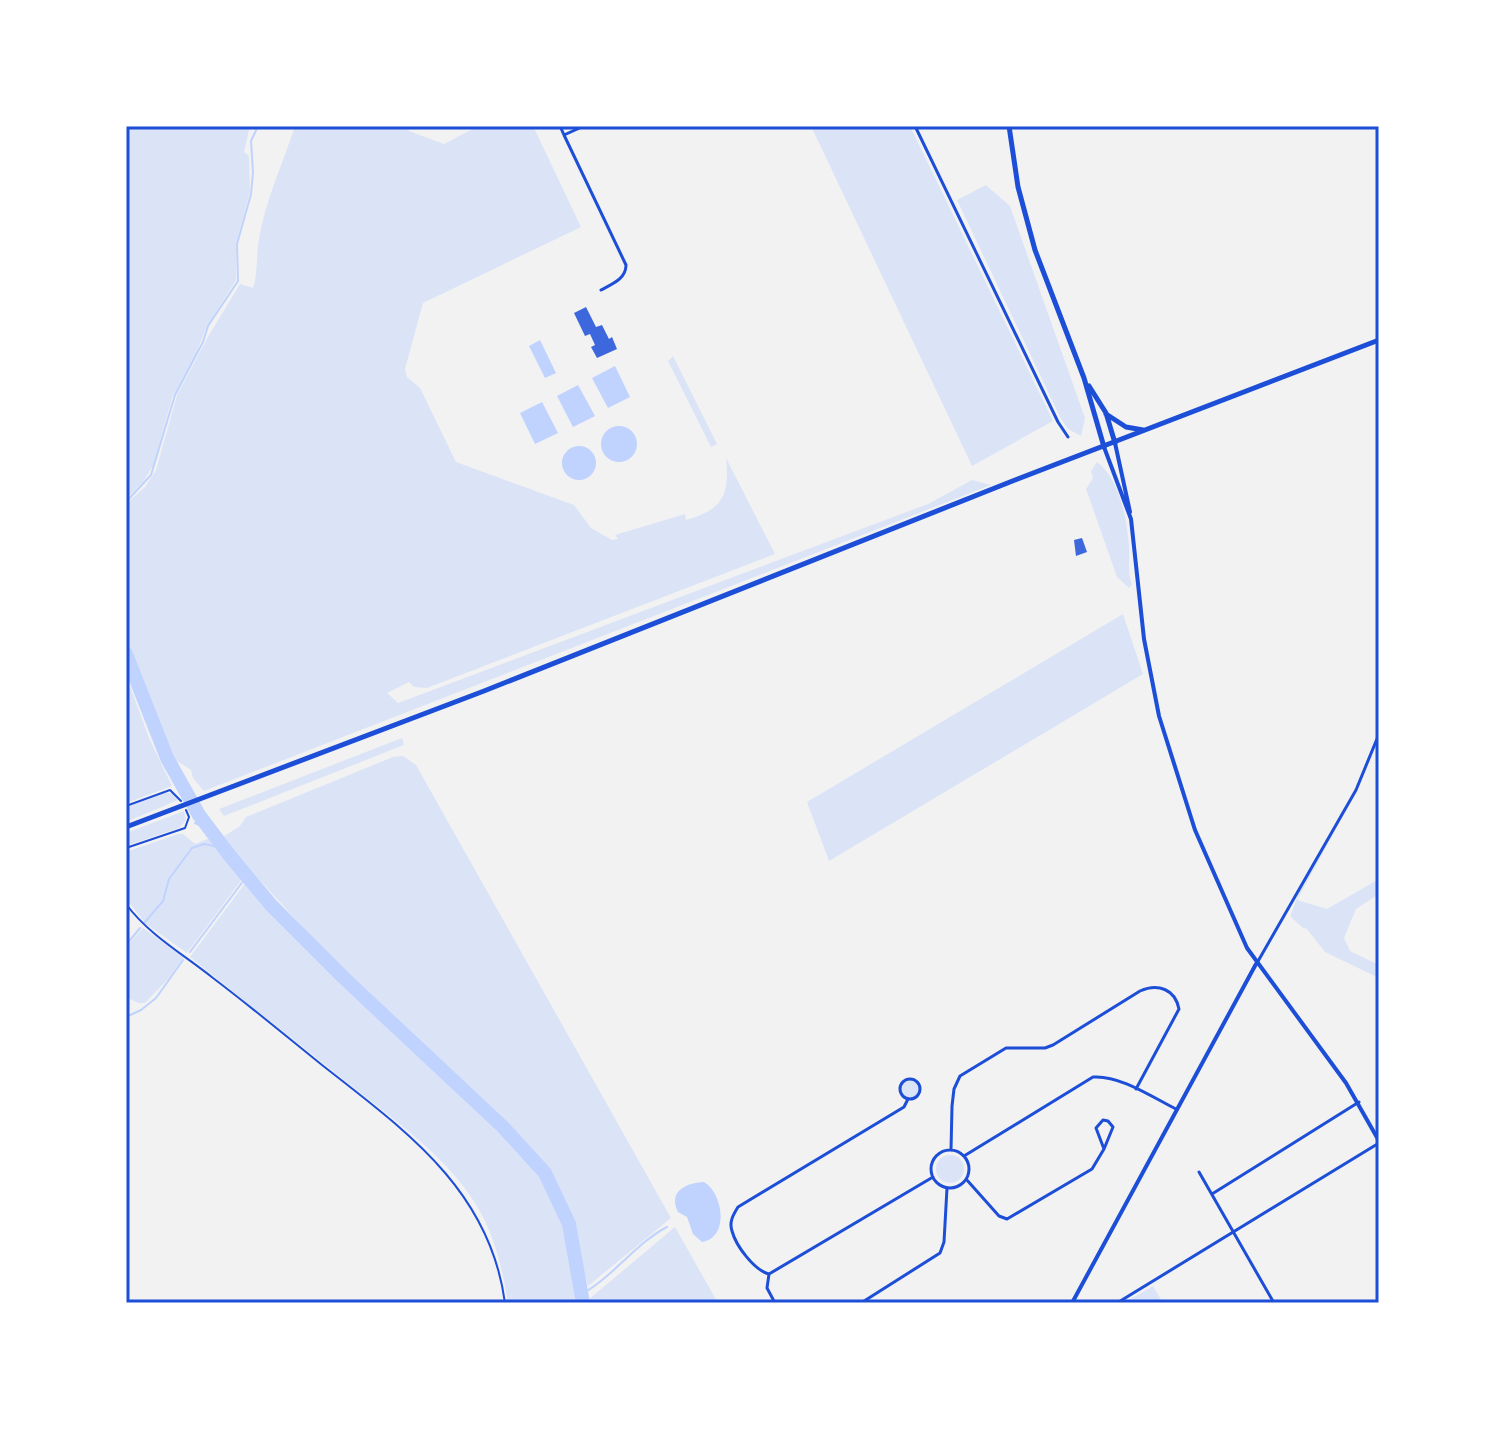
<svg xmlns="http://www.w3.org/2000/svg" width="1505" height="1429" viewBox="0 0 1505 1429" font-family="Jost,sans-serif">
<rect width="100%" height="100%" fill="#f2f2f2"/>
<!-- green -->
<path fill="#dbe4f7" d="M126,126H250L244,152L249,156L250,191L236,244V280L206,328L197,352L172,398L154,464L143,482L126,499L128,193Z
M295,126H406L409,131L444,144L478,126H528L535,130L581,227L423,303L405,369L407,377L420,388L456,462L574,505L591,528L612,540L618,539L615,535L685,514L686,520C722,510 730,496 726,458L775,554L427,688L414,687L409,682L387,693L398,703L928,504L972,480L991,485L204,791L193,778L191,770L171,757L149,710L126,645V504L145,487L156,470L177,395L209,335L240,284L253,288C258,272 256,256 259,239C265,201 283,163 295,126Z
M811,126H910L1053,421L972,466Z
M986,185L1010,206L1085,418L1081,436L1068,429L1060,417L957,200Z
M673,356L717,444L711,447L668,361Z
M1097,462C1120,479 1127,520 1129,546C1130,560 1127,571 1132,585L1129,588L1117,577L1086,489L1093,478L1091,471Z
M1123,614L1143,674L829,861L807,802Z
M126,675L149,738L172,786L126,803Z
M402,738L404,745L224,816L219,809Z
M1379,739L1354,796L1297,900L1327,909L1379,879V894L1356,909L1344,938L1350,951L1379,965V978L1325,952L1306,928L1304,929L1291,917V914L1299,892L1357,789Z
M403,756L416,765L671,1218L588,1286L573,1229L544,1165L510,1128L356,985L221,838L240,826L246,817L393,757Z
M164,793H172L178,800L126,822V808Z
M184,811L186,820L179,828L126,846V833Z
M178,834H183L195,844L210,838L243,878L187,953L146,924L126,899V852Z
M246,882L276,915L512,1142C521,1153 534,1163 541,1175C565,1211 576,1261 577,1303H508C502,1266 494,1232 473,1200C445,1156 393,1119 353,1087C299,1044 245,1001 190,957Z
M143,928L184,957L167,980L145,1003H138L126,997V947Z
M900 1089a10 10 0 1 1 20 0a10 10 0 1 1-20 0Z
M936 1169a14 14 0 1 1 28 0a14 14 0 1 1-28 0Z
M675,1227L718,1303H588V1300Z
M1153,1286L1163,1303H1124Z"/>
<!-- water -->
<path fill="#bfd3fe" d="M540,340L556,373L545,378L529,346Z
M615,366L630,397L608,408L592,378Z
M578,385L595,416L573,427L557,396Z
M542,402L558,433L535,444L520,413Z
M601 444a18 18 0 1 1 36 0a18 18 0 1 1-36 0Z
M562 463a17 17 0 1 1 34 0a17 17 0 1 1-34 0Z
M704,1182C724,1194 729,1238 702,1242L693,1234L687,1217L678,1212C668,1192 685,1183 704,1182Z"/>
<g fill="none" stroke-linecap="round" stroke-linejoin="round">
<!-- stream -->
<path stroke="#bfd3fe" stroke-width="2" d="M126,502L151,475L175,395L203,342L208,326L238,281L237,244L251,194L253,172L251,141L258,126
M195,823L209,829
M145,922L163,901L169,879L192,848L204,844L224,848
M126,945L140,928
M190,952L247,876
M126,1017L141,1010L156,998L183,960
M582,1294C614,1276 636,1243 667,1227"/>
<!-- river -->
<path stroke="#bfd3fe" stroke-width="14" d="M126,654L167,758L199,815L230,856L271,905L345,979L503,1127L545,1173L569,1224L583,1303"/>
</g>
<!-- building -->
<path fill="#3d67dc" d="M586,307L596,327L602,325L609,339L612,337L617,349L597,358L591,347L595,345L590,334L585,336L574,313Z
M1082,538L1087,552L1076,556L1074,540Z"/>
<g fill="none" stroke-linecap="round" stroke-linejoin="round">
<!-- path -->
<path stroke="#1d4ed8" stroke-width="2" d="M126,806L170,790L181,801
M126,848L185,828L189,817L186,810
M126,904C149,935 183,954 213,978C250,1006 286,1036 322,1065C406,1131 490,1190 505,1303"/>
<!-- minor -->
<path stroke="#1d4ed8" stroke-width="3" d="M560,126L564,135
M584,126L564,135L626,265C626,279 612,284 601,290
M915,126L1058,422L1068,437
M1257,963L1356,790L1379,734
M900 1089a10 10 0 1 1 20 0a10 10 0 1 1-20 0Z
M1103,1120L1108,1121L1113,1127L1104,1149L1096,1128Z
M951,1150L952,1106L954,1089L960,1076L1006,1048H1045L1053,1045L1140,991C1158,983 1175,989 1179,1009L1136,1089
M931 1169a19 19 0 1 1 38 0a19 19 0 1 1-38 0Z
M964,1156L1093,1077C1120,1075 1152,1097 1176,1109
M1199,1172L1274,1303
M966,1179L999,1216L1007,1219L1092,1169L1104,1149
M1212,1194L1359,1102
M769,1274C754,1270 736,1246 732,1231C729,1222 733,1215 738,1207L904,1107L908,1099
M769,1274L933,1177
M769,1274L767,1288L775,1303
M861,1303L940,1253L944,1242L947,1188
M1117,1303L1379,1143"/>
<!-- tertiary -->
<path stroke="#1d4ed8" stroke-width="4" d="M1115,443L1130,512
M1104,447L1131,519L1144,639L1159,716L1195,830L1247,948L1346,1083L1379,1141
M1072,1303L1256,964"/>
<!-- secondary -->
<path stroke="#1d4ed8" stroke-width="5" d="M1009,126L1018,187L1035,250L1084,378L1104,447
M1089,386L1106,413L1115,443
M1106,414L1126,427L1143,430"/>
<!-- primary -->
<path stroke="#1d4ed8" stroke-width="5" d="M126,827L484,691L1015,480L1379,340"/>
</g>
<!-- border -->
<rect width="1505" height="1429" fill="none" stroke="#ffffff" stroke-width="256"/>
<rect x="128" y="128" width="1249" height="1173" fill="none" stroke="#1d4ed8" stroke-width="3"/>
</svg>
